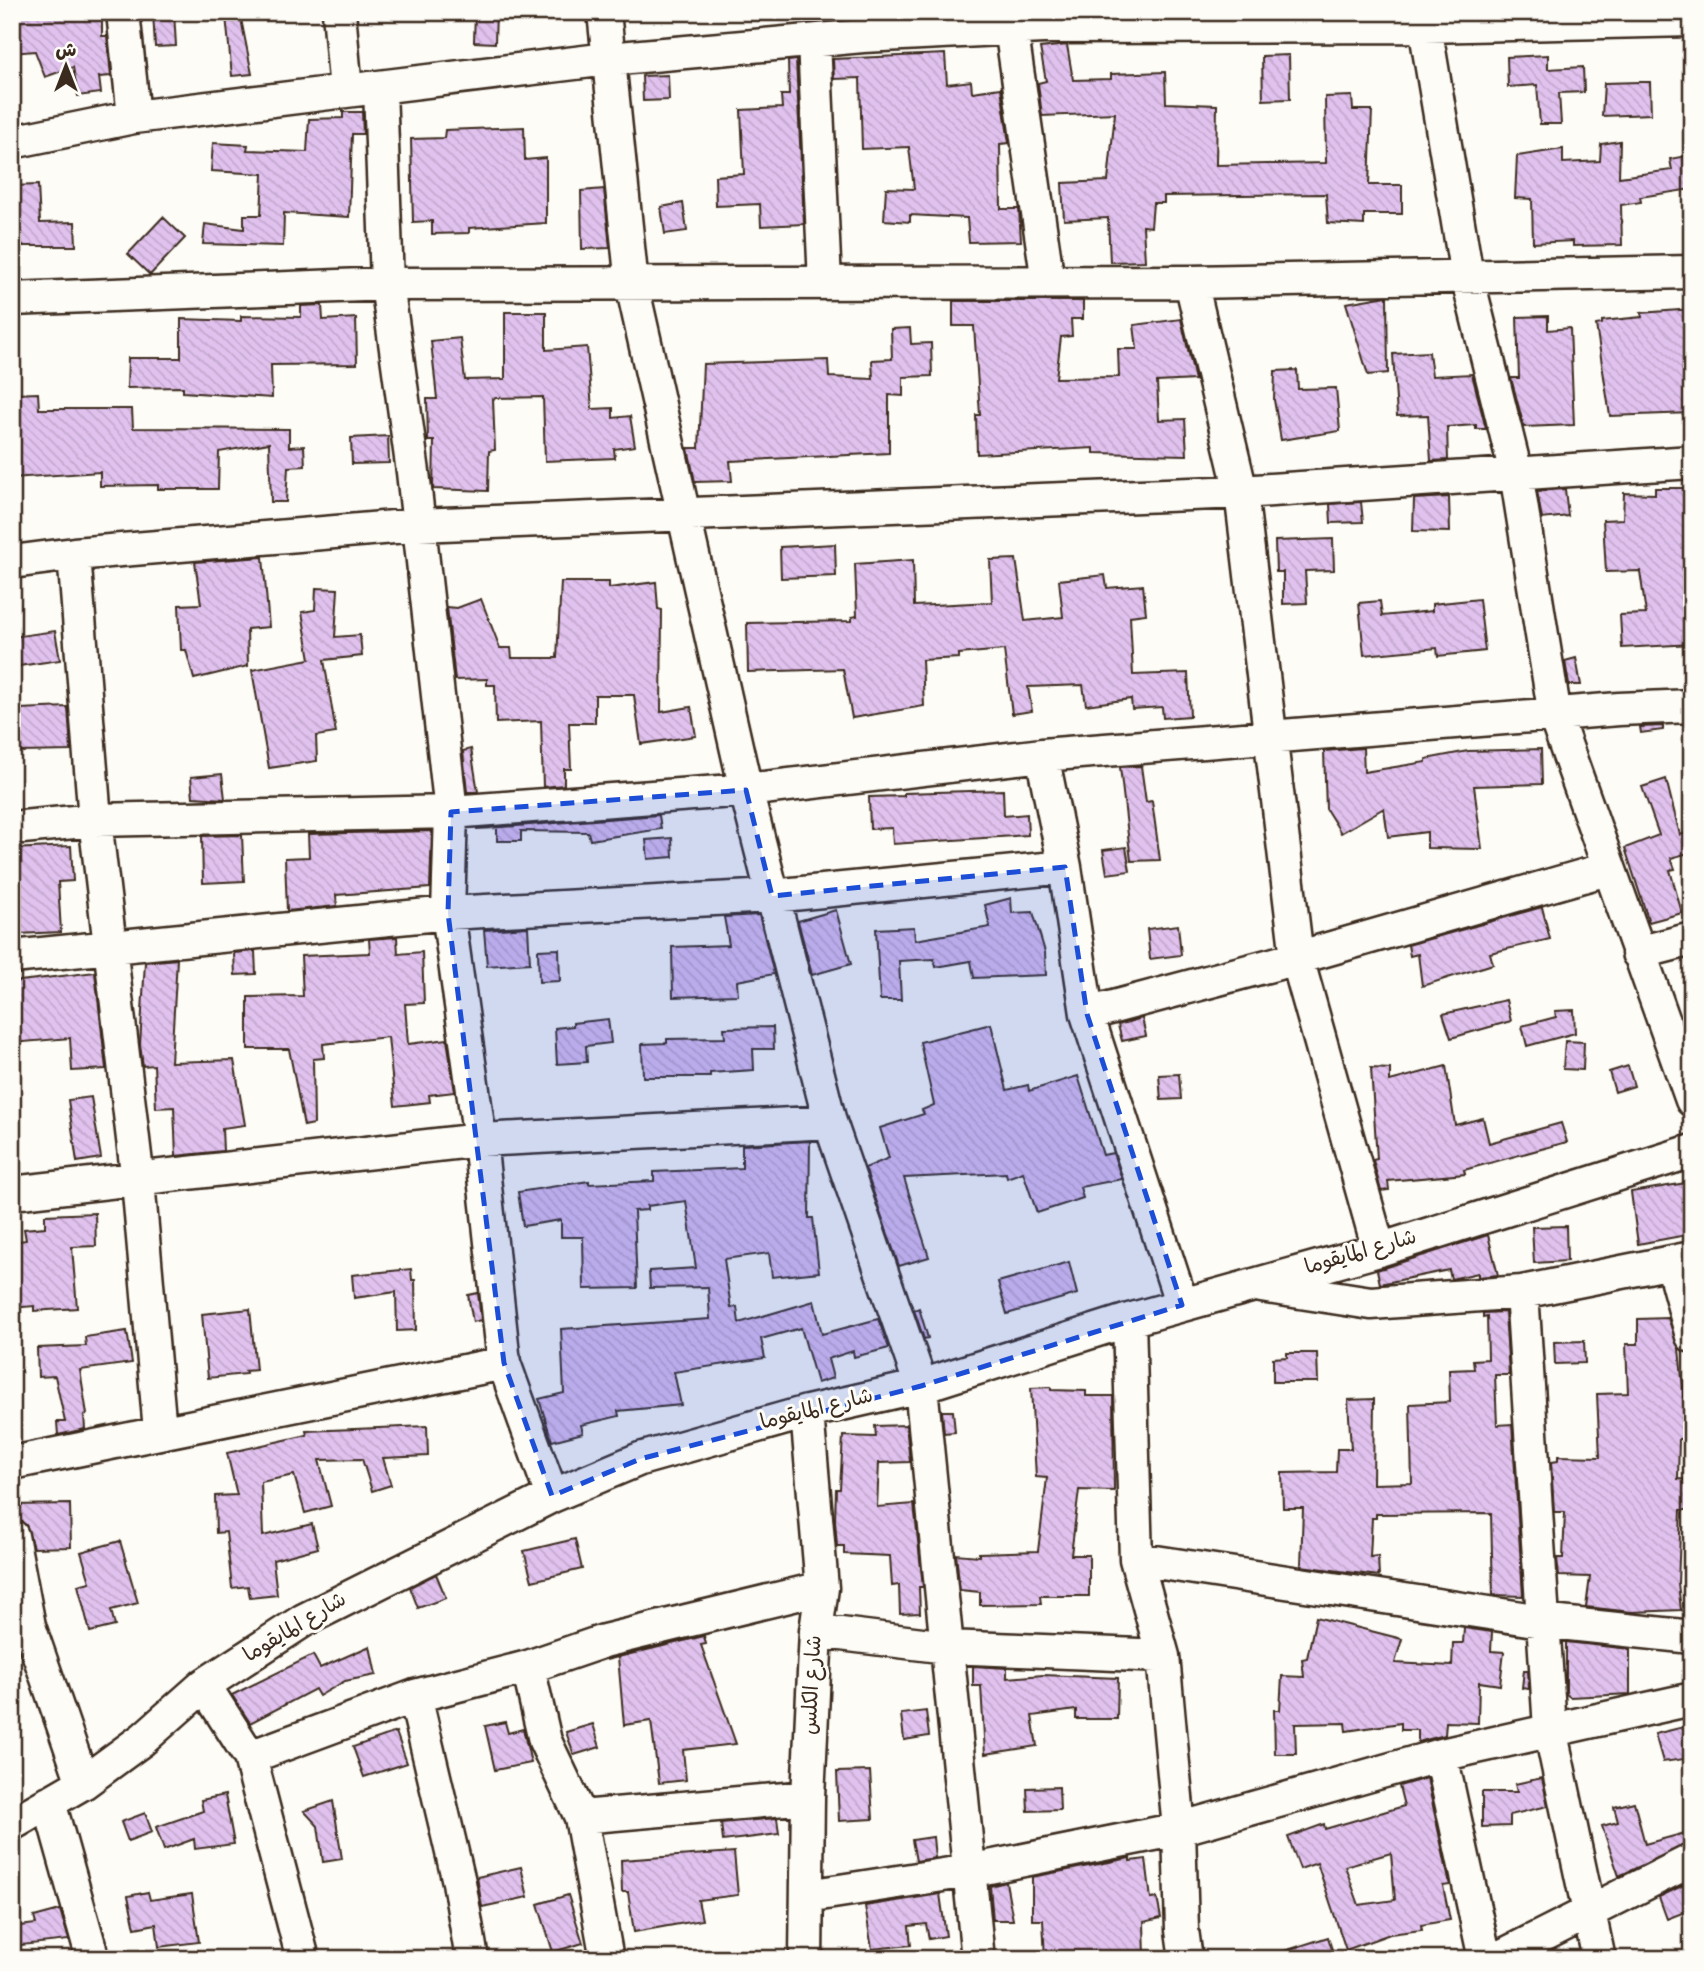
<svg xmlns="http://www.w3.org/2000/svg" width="1704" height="1971" viewBox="0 0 1704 1971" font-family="Dekko,'Playpen Sans Arabic',sans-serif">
<defs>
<pattern id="building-back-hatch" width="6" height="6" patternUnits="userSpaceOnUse" patternTransform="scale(1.75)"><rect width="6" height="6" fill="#e1c2ef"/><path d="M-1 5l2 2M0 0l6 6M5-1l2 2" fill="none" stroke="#c2a7cc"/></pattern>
</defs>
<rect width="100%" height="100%" fill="#fdfcf7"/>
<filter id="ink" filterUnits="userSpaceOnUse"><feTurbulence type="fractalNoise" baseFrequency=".0143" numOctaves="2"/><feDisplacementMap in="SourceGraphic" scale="14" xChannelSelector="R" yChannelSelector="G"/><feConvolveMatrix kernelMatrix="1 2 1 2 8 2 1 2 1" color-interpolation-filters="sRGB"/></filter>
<g filter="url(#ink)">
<!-- building -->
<path fill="url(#building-back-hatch)" stroke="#3b2a1e" stroke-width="2" fill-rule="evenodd" d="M12,12H102V36H107L111,76L99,77L101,93L78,96L73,67L45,77L35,51L12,53Z
M153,12H174L176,46L155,47Z
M475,12H496L495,43L474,42Z
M240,14L252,74L232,76L226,16Z
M1067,45L1073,80L1111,79V74L1165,72L1166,103L1217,105L1216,165L1326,163L1325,97L1352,96L1353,110H1372L1369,185H1402V214H1364V225L1328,223L1326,194L1164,196V203H1153L1151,227L1143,226L1145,261L1110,262L1108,218L1064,220L1062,183L1108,181L1115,113L1042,116L1038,83L1046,81L1040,48Z
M945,54L947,84L971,81L972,92L1001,88L1009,143L1000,144L1001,209H1019L1021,241L969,242L967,218L910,215V222L884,220L886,188L914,189L909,147L862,149L860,78L834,79L833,59Z
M1289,55L1290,99L1263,100L1262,56Z
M1548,55V69L1583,67L1584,92L1559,93L1561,124H1540L1537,85L1508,87L1507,57Z
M796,60L804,224L761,226L760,204L716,206L715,176L744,174L741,110L782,108L781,95H789L788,61Z
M668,75L669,100L643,101L642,76Z
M1640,82H1650L1651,114L1602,116L1604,83Z
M343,112H362L363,134H352L349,217L284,213L283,246L203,244L205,224L244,229V215H261L263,174L211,171L213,143L248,145L247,150L307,152L309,119L343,118Z
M524,127L525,160L546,158V223L469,228V233L432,234V221L413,222L411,139L444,138L445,130Z
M1620,141L1619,177L1672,170L1670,159L1692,155V189L1640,197L1641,202L1621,205L1622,245L1573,246V241L1533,243L1532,199L1515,198L1517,156L1563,149V163L1600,161L1601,144Z
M38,185L40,223L75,222L76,246H12V186Z
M604,189L610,248L582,249L581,191Z
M683,203L687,231L665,234L661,207Z
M163,217L185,238L150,275L128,254Z
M1387,296L1388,373L1368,375L1346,303Z
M953,301H1083V319H1071L1072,336L1061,337L1056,378L1119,377L1118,349H1137L1134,325L1181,319L1195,380L1157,382L1159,420L1185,419L1187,455L1094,453V448L977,454L976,415H980L974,326H953Z
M322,305L323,320L356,318L357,364L271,365L272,398L183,392V387L127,388L128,358H181V319L241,321V316L301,317V306Z
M1692,309V413L1610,416L1596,325L1602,324V321L1642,317L1641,313Z
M505,312H546V350L587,347L592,409L613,408V418L630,416L635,446L614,449L615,458L545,461L543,397L496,398L493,399L495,450L489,451L488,491L433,489L434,441H428L427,399H437L431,341L460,338L465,380L505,379Z
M1548,316V330L1570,328L1574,425L1524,427L1511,378H1519L1517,317Z
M910,328L911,344L931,343L932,376L903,377V396L889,395V453L730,461L732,481L695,482L688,448H699L703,364L828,360L829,377L873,379L872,360L892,359L891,329Z
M1429,352L1432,376L1472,374L1486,429H1476V425L1447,427L1448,460L1431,461L1428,415L1397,416L1393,354Z
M1297,370L1298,389L1336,388L1340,431L1281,440L1274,400L1275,371Z
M38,393L39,409H132L133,428L289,429V447L304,446L305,466L288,467L286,502H271L269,443L219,452L218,489H158V485L100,486V472L12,478V394Z
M388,436L389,463L352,464L351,438Z
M1655,488H1692V644L1622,648L1620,615L1646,614L1640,571L1606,572L1603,520L1623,519L1624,493L1655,494Z
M1565,489L1568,516L1542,519L1537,491Z
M1449,497L1450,532L1413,531L1414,499Z
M1361,502L1363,522L1331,523L1330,504Z
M1333,539L1334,570L1305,571L1307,603L1283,604V572H1276L1275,541Z
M835,544L836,576L781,578L780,547Z
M263,557L269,627L247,629L248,666L194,679L186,650H181L179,605L201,604L195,562Z
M1016,559L1025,621L1063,617L1059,580L1105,575L1107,588L1143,585L1146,614L1130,616L1133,675L1188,673L1190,716L1163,718L1162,707L1132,709L1131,699L1086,705L1083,685L1028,687L1032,711L1012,714L1004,650L959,654V658L922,660L924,706L852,718L843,669L748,672L747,623L852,621V617L857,616L855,564L913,560L914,606L992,602L990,560Z
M561,582H609V588L656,582L658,609L662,610L661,712L691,707L696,736L641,744L634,695H595V723H569L571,769H564V785L543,787L541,721L496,723L495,685H487V679L455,680L447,607L457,608L481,599L500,648H511L512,658H557Z
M316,588L338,589L335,637L360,635L362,656L324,660L336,733L316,736L317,761L269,768L252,670L310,659L302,612L315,610Z
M1479,599L1485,651L1438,656L1437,648L1364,655L1359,603L1380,601L1382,616L1432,611V604Z
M55,631L60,660L12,667V637Z
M1576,658L1581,685H1569L1565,661Z
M68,707L71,751L20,752L19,709Z
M1663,726V730L1641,733L1640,727Z
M1363,748L1364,772L1426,762V759L1468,751L1541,749L1542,784L1474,786L1482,849L1427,848V832L1388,837L1384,808L1341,833L1326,809L1324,751Z
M471,749L478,792H467L463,751Z
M1141,766L1146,802L1152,801L1160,860L1131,861L1120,767Z
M222,774L225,799L193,797L191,777Z
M1666,779L1680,835L1692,831V852L1671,858L1675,869L1670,870L1682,913L1649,922L1625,848L1659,835L1642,787Z
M1003,790L1004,816L1027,814L1028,835L893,844L892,828L870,829L869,797L904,796V793Z
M659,815L661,829L590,840L588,832L521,831V841H497V828L476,829Z
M432,831L430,888L336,895L337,906L287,911L285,858L309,857L308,834Z
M242,835L244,881L203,883L202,836Z
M672,838L673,857L648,859L646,840Z
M71,846L73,881L58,882L61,932L18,934V927L12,928V849Z
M1126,847L1130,871L1107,874L1103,850Z
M1011,898L1012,913L1033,912L1045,952L1046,975L974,978L971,961L936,967L934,959L899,961L901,1000H880L876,929L914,927L915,940L990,927L985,905Z
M1542,907L1550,939L1490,953L1493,964L1422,986L1418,954L1410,956L1408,945Z
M836,910L851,964L812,975L798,921Z
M759,915L774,974L737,981L738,995L673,997L672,947L729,945L724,917Z
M1178,925L1181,955L1150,959L1147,929Z
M528,927L530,963L487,966L484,930Z
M397,937L398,954L422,952L424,1003L405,1004L408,1044L447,1039L455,1092L429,1095L430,1102L395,1106L388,1037L323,1044L324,1058L313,1059L314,1124L304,1126L289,1049H248V997L303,996L301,956L370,953L369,939Z
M559,949L560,981L539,982L538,950Z
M255,951L256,974L235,975L234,953Z
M177,959L171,1062L234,1060L245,1125L222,1128L223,1151L176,1156L174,1107L156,1108L154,1065L143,1066L140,1045L145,962Z
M95,972L106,1069L72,1071L70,1038L12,1043V982Z
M1506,1000L1511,1021L1451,1038L1443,1014Z
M1574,1010L1575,1033L1527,1046L1522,1026L1556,1017L1555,1011Z
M1142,1018L1146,1036L1122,1041L1118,1025Z
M608,1019L611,1043L586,1046L587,1062L557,1064L555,1028L573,1026V1023Z
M991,1024L1007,1090L1028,1085L1029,1091L1078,1076L1103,1155L1113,1153L1122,1179L1080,1187L1083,1198L1037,1213L1023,1172L1007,1178L1006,1173L904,1178L929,1257L899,1266L865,1168L889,1158L880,1128L924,1114L922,1110L934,1105L920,1042Z
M773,1027L774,1049H753L754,1070L710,1073V1077H643L642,1044L667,1043V1039L725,1038L724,1028Z
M1565,1041L1584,1042L1583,1070L1563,1069Z
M1446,1066L1455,1125L1483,1118L1489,1143L1561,1123L1567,1142L1464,1170L1465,1174L1388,1181L1389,1190L1381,1191L1373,1160L1377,1159L1371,1068L1390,1069V1081Z
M1628,1066L1634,1086L1615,1092L1609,1072Z
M1179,1074L1181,1099L1161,1100L1159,1075Z
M91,1097L101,1158L77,1162L68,1100Z
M810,1141L809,1218H813L819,1272L772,1277L769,1253L724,1259L731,1308L737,1307L739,1323L814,1301L822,1334L878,1319L889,1348L854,1357L853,1351L828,1359L833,1378L817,1383L801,1328L761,1339L765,1358L674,1372L681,1405L618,1411L619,1416L581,1425L583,1433L552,1441L539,1399L564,1393L561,1329L710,1319L708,1287L650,1288L649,1271L696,1268L686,1201L647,1206V1210L634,1211L637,1288L584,1289L583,1237H561V1220L523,1226L518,1192L589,1181V1184L654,1181V1172L742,1168V1145Z
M1692,1182V1234L1638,1244L1631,1192Z
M95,1213L96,1246L72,1247L77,1308L34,1311V1306L12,1308V1242L26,1240L24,1229L45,1227V1215Z
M1566,1226L1567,1261L1534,1263L1532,1227Z
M1488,1235L1498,1275L1478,1277V1273L1451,1279L1449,1270L1380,1284L1377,1270Z
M1069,1262L1077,1294L1007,1314L998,1282Z
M411,1269L412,1280H415L416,1330L397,1331L396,1292L354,1298L352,1275Z
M478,1293L481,1320L473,1322L468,1295Z
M919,1308L928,1338L924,1339L914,1310Z
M250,1309L256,1370L245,1371L246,1374L208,1378L202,1314Z
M1505,1312L1509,1375H1495L1497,1425L1512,1424L1523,1596L1493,1595L1491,1513L1376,1514V1518H1372L1370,1557L1378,1556L1379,1576L1301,1566L1303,1508H1283L1282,1473L1336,1472L1337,1449H1351L1348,1400L1374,1399L1373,1484L1412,1483L1410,1404L1450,1402L1449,1370L1474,1369L1473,1360L1488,1359L1487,1316L1483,1317V1313Z
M1668,1318L1679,1349L1685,1406H1689L1688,1439H1679L1678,1479L1692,1480V1510H1681L1678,1583L1681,1610L1632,1612L1586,1607L1590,1577L1559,1576L1557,1558H1563L1565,1512H1554L1551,1462L1558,1461V1456L1600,1457L1597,1394L1628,1393L1626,1344H1638V1319Z
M127,1331L132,1363L80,1370L87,1414L84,1415L85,1429L58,1435L57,1422H65L55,1376L38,1377L37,1348L86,1346L85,1337Z
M1584,1341L1585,1363L1555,1364L1554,1342Z
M1287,1353H1317L1318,1382H1273V1358L1287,1357Z
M1051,1387V1390L1086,1391V1396H1113L1114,1491L1079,1490L1071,1555H1089V1596H1040L1041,1604L980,1605V1592L960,1590L956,1554L979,1556V1553L1038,1551L1047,1478L1036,1477L1031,1388Z
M942,1411H953L955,1432L944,1433Z
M906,1425L910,1462L879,1463L877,1507L914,1504L923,1587H919L920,1613L900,1614L899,1585L892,1586L890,1556L844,1554V1546H837L835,1520L836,1489H840L843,1436L876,1437L875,1426Z
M427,1426L428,1456L383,1458L391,1485L372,1491L362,1459L319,1460L331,1506L305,1513L294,1475L261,1482L263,1536L312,1524L318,1548L273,1560L277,1595L250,1598L248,1586L232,1588L226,1532L216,1533L215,1496L237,1495L227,1453L307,1435L306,1431Z
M70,1504L71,1547L33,1548L26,1525L12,1518V1505Z
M575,1539L582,1569L532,1581L524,1551Z
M120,1541L138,1603L111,1610L115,1626L90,1632L78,1585L90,1582L81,1552Z
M436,1574L446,1598L418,1608L410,1587Z
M1316,1617L1402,1639L1395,1663L1452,1666L1453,1643H1463L1464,1628L1492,1632L1491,1651L1504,1652L1500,1685L1479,1682L1478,1723L1446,1722L1445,1735L1418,1742V1730H1401V1723L1346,1731L1345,1723L1295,1724L1296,1754H1275L1274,1710H1280L1282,1676L1304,1677L1302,1659L1307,1658Z
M704,1636L706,1644L701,1645L736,1744L683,1750L686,1780L659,1783L651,1721L624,1725L618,1657L606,1660Z
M1566,1642L1630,1649V1694L1570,1697L1566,1694Z
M370,1646L376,1675L345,1681L319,1696L315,1689L250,1723L232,1695L313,1655L320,1668Z
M973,1666L1007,1668V1678L1043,1675L1118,1678L1117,1719H1076V1710L1032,1716L1037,1746L985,1754L981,1686H973Z
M1524,1670H1528L1529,1689L1522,1688Z
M926,1711L929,1736L904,1740L901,1714Z
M505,1722L508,1733L523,1729L531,1763L495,1770L485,1726Z
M593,1724L600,1747L574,1755L566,1732Z
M1692,1725V1758L1663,1762L1655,1734Z
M396,1732L407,1763L364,1777L353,1747Z
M870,1771L873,1819L839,1821L837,1772Z
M1427,1778L1450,1885L1443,1886L1450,1920L1421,1925L1422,1930L1390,1934L1346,1950L1317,1863L1300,1869L1288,1837L1324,1824L1325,1829L1404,1806L1399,1786ZM1391,1853L1395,1900L1359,1905L1345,1866Z
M1542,1778L1548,1806L1510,1815V1826L1482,1827V1792H1517L1515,1784Z
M1059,1787L1060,1810L1028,1811L1027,1788Z
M225,1795L234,1844L195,1849L194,1839L164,1850L156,1827L203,1811L201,1800Z
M333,1801L342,1859L323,1862L318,1826L304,1811Z
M1634,1802L1645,1844L1692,1831V1842L1619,1876L1602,1826L1618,1822L1614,1807Z
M145,1813L152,1832L128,1841L121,1822Z
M777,1818L779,1834L723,1841L721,1823Z
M933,1837L935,1858L916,1861L912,1840Z
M734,1852L738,1895L698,1900L702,1920L634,1932L628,1892H622L621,1860Z
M1130,1858V1861L1146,1859L1151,1899L1157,1898L1161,1918L1144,1922L1145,1959H1045L1043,1920H1032V1877Z
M521,1867L528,1897L482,1907L477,1877Z
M1692,1881V1893L1684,1895L1690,1910L1667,1919L1659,1897Z
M1006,1882L1013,1920H993L990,1886Z
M148,1892L150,1900L192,1894L199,1942L159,1947L156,1924L135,1928L128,1896Z
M940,1894L946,1936L929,1939L926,1924L909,1926L911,1945L872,1949L865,1906Z
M568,1895L583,1943L553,1952L538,1904Z
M60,1910L69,1940L12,1946V1927L36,1924L34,1917Z
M1328,1937L1335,1959H1275V1954Z"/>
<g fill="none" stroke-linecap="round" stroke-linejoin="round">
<!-- minor casing -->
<g stroke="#3b2a1e" stroke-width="37">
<path id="minor" d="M123,12L134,117
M339,12L346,91
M604,12L632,285L746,790L830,1122L921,1386L978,1959
M1425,26L1467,276L1516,473L1555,716L1692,1100
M1011,28L1048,282
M814,41L825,283
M380,88L387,284L413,472L451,812L448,913L480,1140L504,1363L552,1496
M12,142L134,117L346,91L608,59L863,36L1043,27L1425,26L1692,20
M1191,282L1241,492L1297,958L1379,1250
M12,299L387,284L1191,282L1692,272
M74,554L95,820L138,1181L160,1431
M12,562L74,554L418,525L1241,492L1692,462
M1042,755L1065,867L1087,1014L1182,1305
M12,828L95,820L451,812L746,790L1042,755L1619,709L1692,706
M1638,953L1692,939
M12,957L448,913L772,896L1065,867
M1087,1014L1297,958L1607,869
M12,1193L480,1140L830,1122
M1672,1263L1692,1336
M1261,1286L1371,1303L1522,1292L1692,1258
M1522,1292L1550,1729L1599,1959
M1129,1320L1136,1559L1163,1656L1179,1829L1182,1930L1186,1959
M12,1463L504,1363
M12,1536L29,1626L83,1783
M1136,1559L1541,1621L1692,1637
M816,1631L947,1647L1163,1656
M528,1667L545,1741L581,1817L607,1959
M204,1685L250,1757L303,1959
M415,1696L459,1882L472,1959
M1441,1755L1485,1959
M250,1757L415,1696L528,1667L604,1641L822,1588
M49,1802L93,1959
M581,1817L808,1797
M12,1824L83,1783L143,1739L204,1685L304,1620L552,1496L640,1459L807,1412L921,1386L1129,1320L1379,1250L1692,1151
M807,1896L969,1871L1179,1829L1441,1755L1692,1699
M806,1959L808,1797L816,1631L822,1588L807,1412
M1496,1959L1692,1860"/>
</g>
<!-- minor -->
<use href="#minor" stroke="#fdfcf7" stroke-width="32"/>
</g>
</g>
<!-- marked area -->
<path fill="#1d4ed8" fill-opacity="0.2" stroke="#1d4ed8" stroke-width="5" stroke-dasharray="14 9" stroke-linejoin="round" d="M746,790L772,896L1065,867L1087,1014L1182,1305L921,1386L640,1459L552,1496L504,1363L448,913L451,812Z"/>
<g text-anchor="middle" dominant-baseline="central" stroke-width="6" stroke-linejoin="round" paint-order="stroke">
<!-- street labels -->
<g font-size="21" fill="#3b2a1e" stroke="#fdfcf7">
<text transform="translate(1361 1254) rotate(-16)">شارع المايقوما</text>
<text transform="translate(817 1411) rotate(-14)">شارع المايقوما</text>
<text transform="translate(296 1629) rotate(-31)">شارع المايقوما</text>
<text transform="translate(814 1685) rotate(-87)">شارع الكلس</text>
</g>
</g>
<!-- margin -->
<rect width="1704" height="1971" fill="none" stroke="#fdfcf7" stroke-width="42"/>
<rect x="21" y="21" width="1662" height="1929" fill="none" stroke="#3b2a1e" stroke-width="2.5" filter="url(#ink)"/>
<!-- north arrow -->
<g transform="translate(66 66)" stroke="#fdfcf7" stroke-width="5" paint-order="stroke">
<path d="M0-5L12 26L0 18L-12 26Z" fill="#3b2a1e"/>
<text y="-10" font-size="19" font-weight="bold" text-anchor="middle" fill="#3b2a1e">ش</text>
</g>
</svg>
